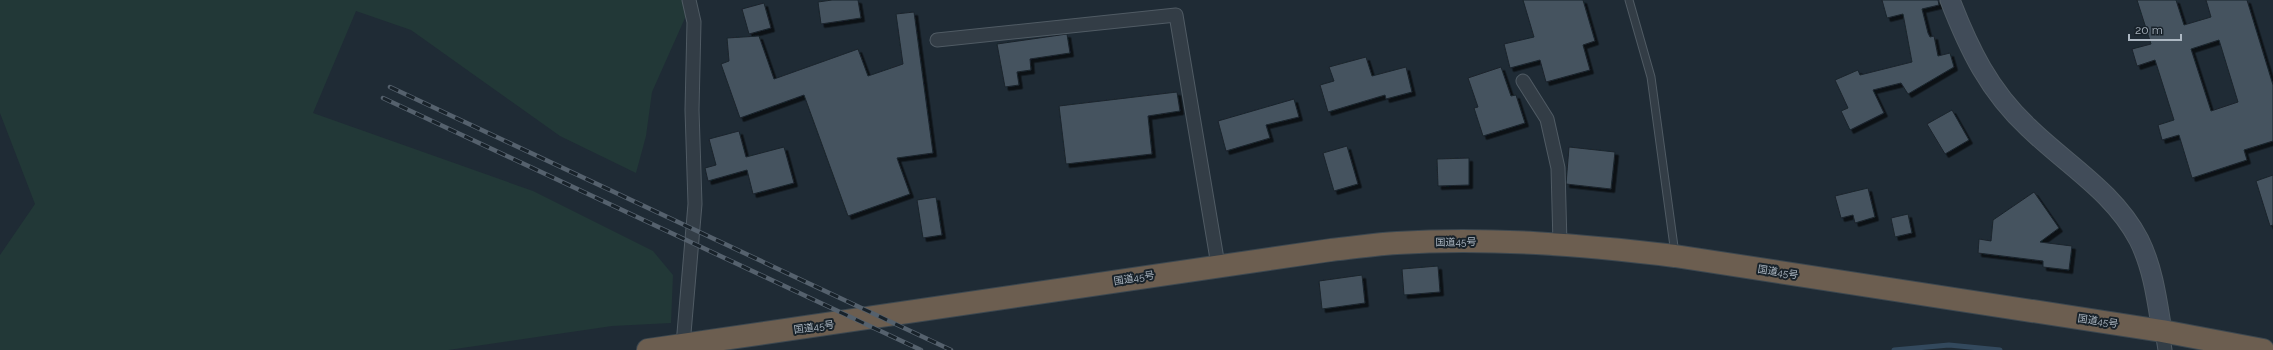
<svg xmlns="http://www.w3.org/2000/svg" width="2273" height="350" viewBox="0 0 2273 350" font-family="Raleway,'Noto Sans JP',sans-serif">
<defs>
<filter id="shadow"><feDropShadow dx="3.5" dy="3.5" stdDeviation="0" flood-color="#0009"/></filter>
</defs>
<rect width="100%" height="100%" fill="#1f2b35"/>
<!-- green -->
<path fill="#223837" d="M0,0H693L652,92L646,136L636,173L560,136L411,30L356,11L313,113L533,191L653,251L673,275L671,323L612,326L448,350H0V255L35,204L0,113Z"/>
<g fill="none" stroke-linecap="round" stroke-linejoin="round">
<!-- stream -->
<path stroke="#33495d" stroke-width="5" d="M1894,350L1949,345L2000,350"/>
</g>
<!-- building -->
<path fill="#45535f" stroke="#1a242c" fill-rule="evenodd" filter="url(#shadow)" d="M832,0H858L861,18L821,24L818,2Z
M1523,0H1583L1595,41L1583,45L1590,70L1546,82L1540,60L1510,68L1504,44L1534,37Z
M1882,0H1938L1939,5L1922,9L1928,33L1930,37L1934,36L1938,56L1950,53L1954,67L1908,94L1901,83L1873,90L1884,113L1850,130L1841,111L1848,108L1835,80L1858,70L1860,75L1912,62L1903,14L1887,18Z
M2137,0H2176L2184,25L2211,17L2206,0H2247L2273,85V141L2244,150L2247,160L2192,178L2179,135L2162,140L2158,125L2174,120L2155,60L2137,66L2132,49L2151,44ZM2219,40L2238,102L2211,111L2191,49Z
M764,3L771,28L749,34L742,9Z
M914,12L933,153L897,158L910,194L848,216L804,95L740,118L721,64L729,61L727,38L759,36L774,79L858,49L868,76L903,64L896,14Z
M1067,34L1070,53L1030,59L1031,70L1017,72L1019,85L1005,87L997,44Z
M1366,57L1372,76L1406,67L1412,92L1386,99L1385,95L1328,112L1320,85L1334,81L1329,67Z
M1501,67L1511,96L1516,95L1525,123L1483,136L1474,108L1478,107L1468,78Z
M1177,92L1180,111L1148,116L1152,154L1066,164L1059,106Z
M1294,99L1299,117L1266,125L1270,138L1226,151L1218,121Z
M1952,110L1969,140L1945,154L1927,124Z
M739,131L746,157L784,147L794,183L753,194L747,170L708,181L705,168L716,165L709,139Z
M1347,146L1358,184L1334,191L1323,153Z
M1569,147L1615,152L1611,189L1566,184Z
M1469,158V185L1438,186L1437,159Z
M2273,175V225L2270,226L2256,181Z
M1868,188L1875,217L1855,223L1853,215L1841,218L1835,196Z
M2034,192L2059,228L2040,242L2072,246L2069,270L2043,267V261L1978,253L1979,239L1991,241L1993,220Z
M936,197L942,235L923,238L917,200Z
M1908,214L1912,233L1895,237L1891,218Z
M1438,266L1440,292L1404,295L1402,269Z
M1362,275L1365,303L1322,309L1319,281Z"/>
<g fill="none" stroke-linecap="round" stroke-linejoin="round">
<!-- lane casing -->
<g stroke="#505b64" stroke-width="9">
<path id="lane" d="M1629,0L1651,77L1675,254"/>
</g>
<!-- street casing -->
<g stroke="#505b64" stroke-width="15">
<path id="street" d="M937,40L1176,15L1218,265
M1523,81L1547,119L1558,168L1560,244
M2162,331L2165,350
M683,345L695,204L692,110L694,22L689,0"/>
</g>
<!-- secondary casing -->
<g stroke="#505b64" stroke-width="21">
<path id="secondary" d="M1950,0C1969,49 1989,91 2029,128C2067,165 2114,192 2139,240C2153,268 2157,300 2162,331"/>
</g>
<!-- highway casing -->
<g stroke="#3d4850" stroke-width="24">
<path id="highway" d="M648,350L1331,250C1353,248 1375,244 1397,243C1490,237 1583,245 1675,256L2162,331L2263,350"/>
</g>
<!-- lane -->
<use href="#lane" stroke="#333d46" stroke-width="7"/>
<!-- street -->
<use href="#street" stroke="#333d46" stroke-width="13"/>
<!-- secondary -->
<use href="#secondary" stroke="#414c59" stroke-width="19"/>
<!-- highway -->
<use href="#highway" stroke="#6c5e50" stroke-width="22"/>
<!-- rail casing -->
<g stroke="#55616d" stroke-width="4.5">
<path id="rail" d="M390,87L951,350
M383,98L921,350"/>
</g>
<!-- rail -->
<use href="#rail" stroke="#18222a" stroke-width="3" stroke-dasharray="9" stroke-linecap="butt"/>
</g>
<g text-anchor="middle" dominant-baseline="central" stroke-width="4" stroke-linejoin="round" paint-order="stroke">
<!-- street labels -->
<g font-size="10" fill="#adb8c3" stroke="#18222a">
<text transform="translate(1456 242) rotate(-1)">国道45号</text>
<text transform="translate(1778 272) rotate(9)">国道45号</text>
<text transform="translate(1134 278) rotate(-9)">国道45号</text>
<text transform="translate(2098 321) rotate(8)">国道45号</text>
<text transform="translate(814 327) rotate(-8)">国道45号</text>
</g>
</g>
<!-- scale -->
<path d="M2129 34v6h52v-6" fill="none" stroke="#adb8c3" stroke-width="2"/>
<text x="2135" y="34" font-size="12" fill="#adb8c3" stroke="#18222a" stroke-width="3" paint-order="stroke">20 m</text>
</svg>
